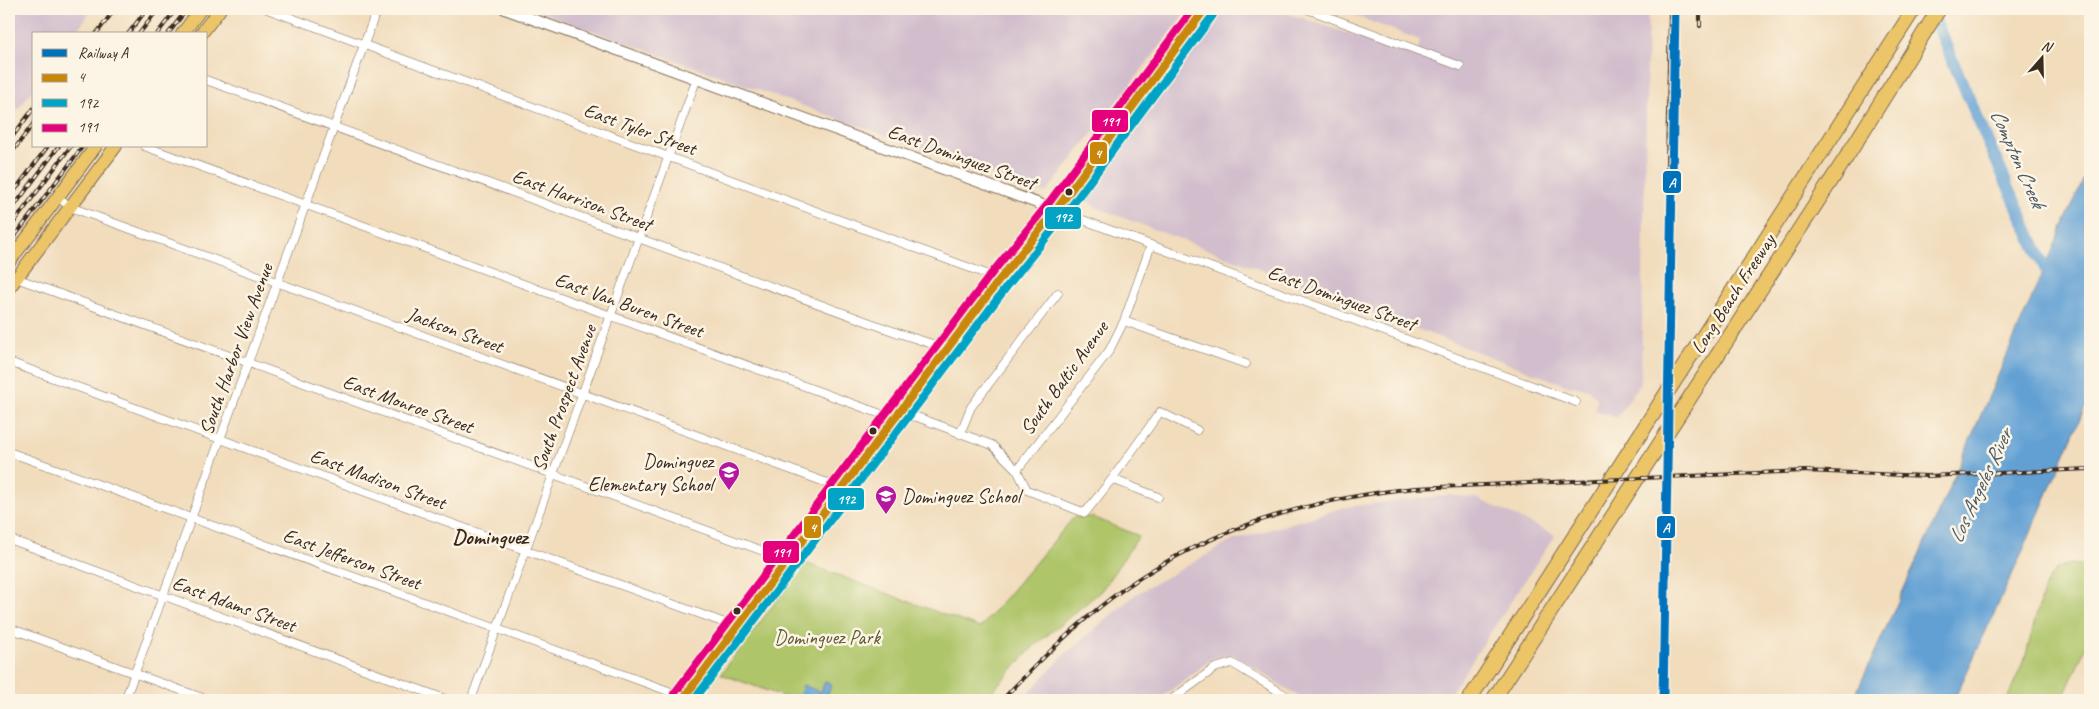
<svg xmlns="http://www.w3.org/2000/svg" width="2099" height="709" viewBox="0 0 2099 709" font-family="Caveat,sans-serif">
<rect width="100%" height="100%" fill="#fcf5e5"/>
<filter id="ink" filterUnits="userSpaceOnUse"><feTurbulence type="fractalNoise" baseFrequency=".02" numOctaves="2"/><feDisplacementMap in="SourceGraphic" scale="10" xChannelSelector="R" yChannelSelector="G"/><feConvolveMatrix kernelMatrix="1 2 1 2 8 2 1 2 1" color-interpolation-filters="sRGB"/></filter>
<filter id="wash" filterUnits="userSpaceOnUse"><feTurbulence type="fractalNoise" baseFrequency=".0096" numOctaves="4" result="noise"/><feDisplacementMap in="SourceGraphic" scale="20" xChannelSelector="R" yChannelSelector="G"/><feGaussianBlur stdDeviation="1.12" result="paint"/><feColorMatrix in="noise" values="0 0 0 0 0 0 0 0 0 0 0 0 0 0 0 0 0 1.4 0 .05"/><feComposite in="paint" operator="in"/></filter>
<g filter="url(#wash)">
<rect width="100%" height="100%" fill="#f1dcbc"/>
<!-- industrial -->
<path fill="#d1bdcc" d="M9,9H93L74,34H34V88L9,121Z
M532,9H1189L1046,193Z
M1225,9H1274L1417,56L1420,40L1337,9H1648L1641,382L1617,418L1595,410L1597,398L1588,389L1565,385L1095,207L1087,200V194L1095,179L1151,108Z
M1450,495L1476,498L1555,535L1446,700H1304L1233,654L1213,658L1158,700H1022L1066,653L1136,594L1232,541L1345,507Z"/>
<!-- green -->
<path fill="#aec569" stroke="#747844" d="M1074,517H1093L1139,536L1101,591L1033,647L984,700H793L721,674L805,563L980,628Z
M2090,558V638L2062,700H2007L2026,655L2043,590L2050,577L2058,568L2069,564L2082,565Z"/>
<!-- water -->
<path fill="#62a0d4" stroke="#4e6579" d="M2090,164V396L2017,564L1954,700H1853L1933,525Z
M825,681L832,684L828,694L825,693L822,700H813L799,697L803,685L821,692Z"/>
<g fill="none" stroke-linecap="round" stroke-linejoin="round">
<!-- river -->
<path stroke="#62a0d4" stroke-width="12" d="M1930,9L1991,149L2045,268L2053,282"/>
</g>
</g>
<g filter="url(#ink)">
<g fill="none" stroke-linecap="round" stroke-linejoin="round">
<!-- minor casing -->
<g stroke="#7b6855" stroke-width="9">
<path id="minor" d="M267,9L1000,279
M1307,9L1460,66
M206,80L898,333L948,349
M144,146L881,414L917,417L992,445L1017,470L1027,490L1085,513L1112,479L1160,412L1197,430
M58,197L70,207L103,219L844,489
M1056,210L1576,402
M16,278L788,560
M1124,321L1246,364
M9,362L736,627
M960,434L971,407L1058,293
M9,452L685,697
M1017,470L1109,351L1124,321L1151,245
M1112,479L1158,497
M9,539L448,700
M9,628L208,700
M125,700L377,9
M471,700L697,78
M1171,700L1215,668L1232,663L1293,700"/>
</g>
<!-- tertiary casing -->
<g stroke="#7b6855" stroke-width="12">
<path id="tertiary" d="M505,9L1056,210"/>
</g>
<!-- secondary casing -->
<g stroke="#7b6855" stroke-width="13">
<path id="secondary" d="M682,700L1000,279L1056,210L1205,9"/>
</g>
<!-- primary casing -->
<g stroke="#7b6855" stroke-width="14">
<path id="primary" d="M182,34L201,9
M201,34L220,9
M9,262L96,146
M9,288L116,146"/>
</g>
<!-- motorway casing -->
<g stroke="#7b6855" stroke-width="16">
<path id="motorway" d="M1469,700L1914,9
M1493,700L1851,150L1939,9"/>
</g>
<!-- minor -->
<use href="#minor" stroke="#fff" stroke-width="8"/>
<!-- tertiary -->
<use href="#tertiary" stroke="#fff" stroke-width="10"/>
<!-- secondary -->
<use href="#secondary" stroke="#f7e8c3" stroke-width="11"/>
<!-- primary -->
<use href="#primary" stroke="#ecc569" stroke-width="12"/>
<!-- motorway -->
<use href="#motorway" stroke="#ecc569" stroke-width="14"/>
<!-- rail casing -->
<g stroke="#3b2a1e" stroke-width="4">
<path id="rail" d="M1700,26V9
M96,34L115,9
M128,34L147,9
M139,34L158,9
M157,34L176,9
M168,34L187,9
M9,141L34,108
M9,156L34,123
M1667,167L1670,9
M9,198L48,146
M9,213L59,146
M9,229L71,146
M9,244L83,146
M1002,700C1036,664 1071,629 1110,599C1197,532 1306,499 1415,488L1804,471L1927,476L2090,469"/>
</g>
<!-- rail -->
<use href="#rail" stroke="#fcf5e5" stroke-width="2" stroke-dasharray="5.5" stroke-linecap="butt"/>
<!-- bus-1 casing -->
<g stroke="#fcf5e5" stroke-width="11">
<path id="bus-1" d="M682,700L1000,279L1056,210L1205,9"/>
</g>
<!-- bus-2 casing -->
<g stroke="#fcf5e5" stroke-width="11">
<path id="bus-2" d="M694,700L1008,285L1064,216L1213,15"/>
</g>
<!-- bus-3 casing -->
<g stroke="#fcf5e5" stroke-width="11">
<path id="bus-3" d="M674,694L992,273L1048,204L1193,9"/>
</g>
<!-- bus-1 -->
<use href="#bus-1" stroke="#c88708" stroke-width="8"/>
<!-- bus-2 -->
<use href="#bus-2" stroke="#03a3c5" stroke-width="8"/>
<!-- bus-3 -->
<use href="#bus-3" stroke="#e5007d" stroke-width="8"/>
<!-- rail-1 casing -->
<g stroke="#fcf5e5" stroke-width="12">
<path id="rail-1" d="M1663,700L1675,9"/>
</g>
<!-- rail-1 -->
<use href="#rail-1" stroke="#0072bc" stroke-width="9"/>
</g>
</g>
<!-- icons -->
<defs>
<g id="school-pin" transform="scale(1.125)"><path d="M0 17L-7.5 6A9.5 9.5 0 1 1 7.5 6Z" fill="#b5179e" stroke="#fcf5e5"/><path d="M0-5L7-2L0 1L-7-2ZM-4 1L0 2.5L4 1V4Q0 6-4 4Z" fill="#fff"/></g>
</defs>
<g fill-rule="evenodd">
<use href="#school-pin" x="729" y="472"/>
<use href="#school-pin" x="886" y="496"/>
</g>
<!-- markers -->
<g fill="#3b2a1e" stroke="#fcf5e5" stroke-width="2">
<circle cx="1069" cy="192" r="4.5"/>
<circle cx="873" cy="431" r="4.5"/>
<circle cx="737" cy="611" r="4.5"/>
</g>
<g text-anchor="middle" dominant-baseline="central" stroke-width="5" stroke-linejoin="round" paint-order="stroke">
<!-- street labels -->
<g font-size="20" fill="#3b2a1e" stroke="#fcf5e5">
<text transform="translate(640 129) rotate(20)">East Tyler Street</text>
<text transform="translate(962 157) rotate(20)">East Dominguez Street</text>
<text transform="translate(582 200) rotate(20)">East Harrison Street</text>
<text transform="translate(1733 294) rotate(-57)">Long Beach Freeway</text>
<text transform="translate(1342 298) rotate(20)">East Dominguez Street</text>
<text transform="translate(629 305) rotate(20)">East Van Buren Street</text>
<text transform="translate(455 330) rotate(20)">Jackson Street</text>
<text transform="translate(236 349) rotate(-70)">South Harbor View Avenue</text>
<text transform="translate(1064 378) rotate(-54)">South Baltic Avenue</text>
<text transform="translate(564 398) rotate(-70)">South Prospect Avenue</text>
<text transform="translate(408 404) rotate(20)">East Monroe Street</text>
<text transform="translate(378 479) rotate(20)">East Madison Street</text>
<text transform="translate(352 559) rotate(20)">East Jefferson Street</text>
<text transform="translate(234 604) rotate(20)">East Adams Street</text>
</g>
<!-- poi labels -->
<g font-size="20" fill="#3b2a1e" stroke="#fcf5e5" text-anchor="end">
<text x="713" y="461">Dominguez<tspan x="713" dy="23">Elementary School</tspan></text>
<text x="902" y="496" text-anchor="start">Dominguez School</text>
</g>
<!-- park labels -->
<g font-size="20" fill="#5e5834" stroke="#fcf5e5">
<text x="827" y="637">Dominguez Park</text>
</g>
<!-- water labels -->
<g font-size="21" font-style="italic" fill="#4b5967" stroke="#fcf5e5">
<text transform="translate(2018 158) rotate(66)">Compton Creek</text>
<text transform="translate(1980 486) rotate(-65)">Los Angeles River</text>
</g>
<!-- neighbourhood labels -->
<g font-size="21" font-weight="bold" fill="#3b2a1e" stroke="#fcf5e5">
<text x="490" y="537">Dominguez</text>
</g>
</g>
<g stroke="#fcf5e5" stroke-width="2">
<rect x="1091" y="109" width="38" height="24" rx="5" fill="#e5007d"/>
<rect x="1089" y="141" width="19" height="24" rx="5" fill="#c88708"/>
<rect x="1662" y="170" width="20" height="24" rx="5" fill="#0072bc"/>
<rect x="1044" y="206" width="38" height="24" rx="5" fill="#03a3c5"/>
<rect x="827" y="487" width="38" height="24" rx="5" fill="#03a3c5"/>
<rect x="803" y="515" width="19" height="24" rx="5" fill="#c88708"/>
<rect x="1656" y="515" width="20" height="24" rx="5" fill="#0072bc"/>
<rect x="762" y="540" width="38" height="24" rx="5" fill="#e5007d"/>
</g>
<g font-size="14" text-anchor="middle" font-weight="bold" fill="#fff">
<text x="1110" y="126">191</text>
<text x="1098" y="158">4</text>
<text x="1672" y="187">A</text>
<text x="1063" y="222">192</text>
<text x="846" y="504">192</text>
<text x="813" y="532">4</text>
<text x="1666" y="532">A</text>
<text x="781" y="557">191</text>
</g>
<!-- margin -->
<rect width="2099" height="709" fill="none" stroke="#fcf5e5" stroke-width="30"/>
<!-- legend -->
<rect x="32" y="32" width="175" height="115" fill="#fcf5e5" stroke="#afa495"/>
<rect x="42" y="49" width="25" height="8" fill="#0072bc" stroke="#afa495"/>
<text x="78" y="58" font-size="15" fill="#3b2a1e">Railway A</text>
<rect x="42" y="74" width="25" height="8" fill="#c88708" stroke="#afa495"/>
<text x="78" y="82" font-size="15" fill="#3b2a1e">4</text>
<rect x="42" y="99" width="25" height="8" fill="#03a3c5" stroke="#afa495"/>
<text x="78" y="108" font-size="15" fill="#3b2a1e">192</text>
<rect x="42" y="124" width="25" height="8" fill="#e5007d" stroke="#afa495"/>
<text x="78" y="132" font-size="15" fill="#3b2a1e">191</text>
<!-- north arrow -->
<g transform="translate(2042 58) rotate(20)" stroke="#fcf5e5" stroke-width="4" paint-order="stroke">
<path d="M0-4L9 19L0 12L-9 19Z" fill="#3b2a1e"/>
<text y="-8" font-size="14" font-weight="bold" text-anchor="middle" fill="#3b2a1e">N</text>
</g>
</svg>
